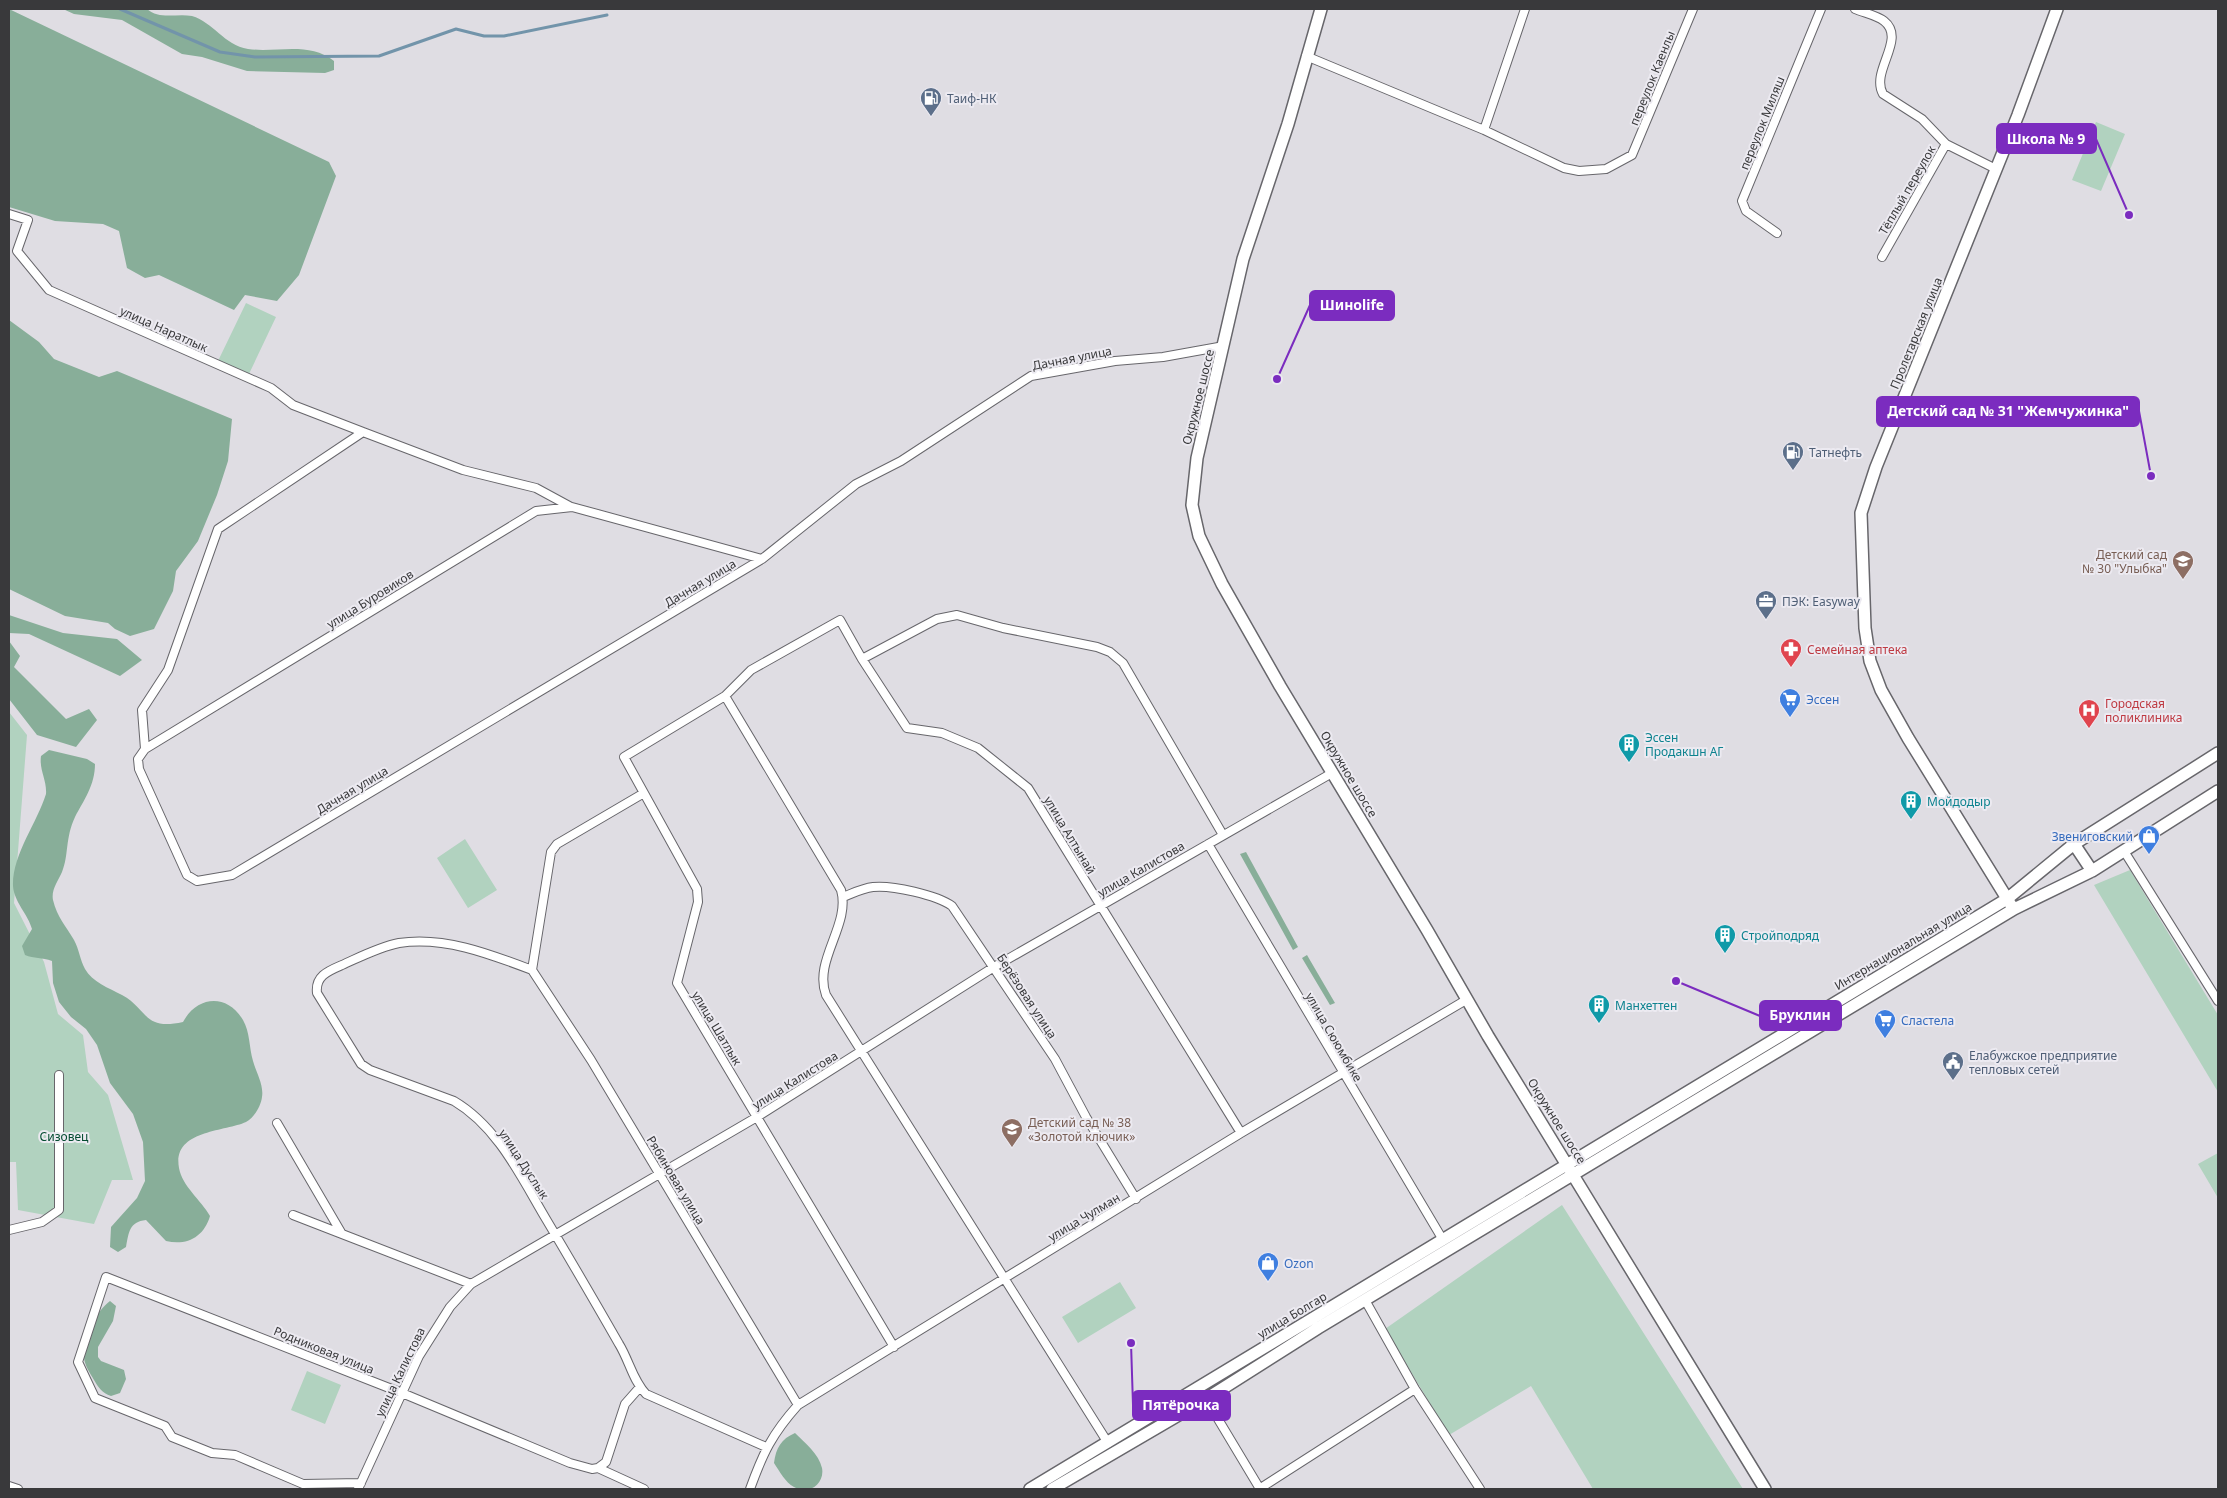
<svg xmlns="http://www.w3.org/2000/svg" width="2227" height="1498" viewBox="0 0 2227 1498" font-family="'Noto Sans',sans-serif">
<rect width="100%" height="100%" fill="#dfdde3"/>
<!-- green -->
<path fill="#b1d2bf" d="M2096,122L2125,134L2101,191L2072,180Z
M246,303L276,317L248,376L218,361Z
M9,712L27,735L14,903L44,962L58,1014L83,1035L88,1072L108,1095L133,1180H112L94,1224L18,1210L16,1162H9Z
M465,839L497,890L468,908L437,858Z
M2130,870L2218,1015V1092L2094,885Z
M2218,1153V1198L2198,1164Z
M1562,1205L1743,1489H1593L1531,1386L1449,1435L1385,1329Z
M1120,1282L1136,1308L1078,1343L1062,1317Z
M307,1371L341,1385L325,1424L291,1410Z"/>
<!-- forest -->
<path fill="#88ae99" d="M9,9L329,162L336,176L299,275L277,301L245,295L234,310L159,275L145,278L127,268L119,231L103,224L55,221L9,207Z
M63,9H147C159,20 177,13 192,16C213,22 224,45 248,49C277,53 309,41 334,61V70L325,73L247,71L202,57L182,54L122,20L74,14Z
M9,320L39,342L54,359L99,377L117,371L232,419L228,461L217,495L198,541L176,571L173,591L154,629L130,636L115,629L108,623L65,616L9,589Z
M9,615L63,633L117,639L142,660L120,676L29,634L9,633Z
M9,641L20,656L14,667L66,719L89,709L97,720L76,747L37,735L9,699Z
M49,750L87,759L95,764C95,785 84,800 75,817C65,838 69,855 62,872C58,881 51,890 53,900C57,917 66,926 74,940C79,949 80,960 85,969C92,982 109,988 122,995C148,1009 143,1031 183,1022C197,996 227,993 243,1020C250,1032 249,1047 253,1061C256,1072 264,1085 262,1097C261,1106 254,1118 246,1122C224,1132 172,1130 179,1168C182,1186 201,1200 210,1216C204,1237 187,1246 166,1241L146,1220C129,1222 129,1232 126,1247L118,1252L110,1247L111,1227L137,1198L145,1181L143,1142L133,1114L110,1083L97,1045L86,1029L71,1017L59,1002L53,983L52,961C42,957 34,959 25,955L22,946L32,929C28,914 14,902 13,886C12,855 37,823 46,794C47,780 39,770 41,756Z
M1246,852L1298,947L1293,950L1240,854Z
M1307,955L1335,1003L1330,1005L1302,958Z
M110,1301L116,1306L113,1321L98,1347V1357L101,1361L124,1370L126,1379L120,1393L111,1396C102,1393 98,1387 94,1380C90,1373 85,1366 84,1358C81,1341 96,1311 110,1301Z
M795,1433C805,1443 819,1454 822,1468C825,1483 809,1496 794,1487C785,1482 780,1472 774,1463C776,1448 781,1439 795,1433Z"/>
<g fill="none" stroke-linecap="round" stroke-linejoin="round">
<!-- stream -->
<path stroke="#7294aa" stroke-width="3" d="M120,9L220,52L255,57L379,56L456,29L484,36H504L607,15"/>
<!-- street casing -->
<g stroke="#67666b" stroke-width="10">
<path id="street" d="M1855,9C1864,13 1876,15 1884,21C1907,39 1870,71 1883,94L1922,119L1946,144L1996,169
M1306,56L1484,130L1564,168L1579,171L1606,169L1632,155L1693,9
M1484,130L1525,9
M9,214L28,220L17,251L49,290L271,388L293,405L363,432
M1777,233L1746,211L1742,201L1821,9
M1882,257L1946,144
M762,559L572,507L536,511L145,749L138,759L139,769L187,875L197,881L232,875L762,559L856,484L901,461L1031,376L1115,361L1163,357L1224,346
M862,659L907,728L942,733L978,748L1028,788L1241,1133
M725,696L841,890C851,925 813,960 826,995L1108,1443
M145,749L142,710L168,670L218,529L363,432L463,470L536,488L571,507
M644,793L557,844L551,852L532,970L591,1060L798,1405
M1208,844L1443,1240
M2124,851L2218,1001
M843,897C853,893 863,888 873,887C892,885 937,895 952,906L1055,1059L1086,1117L1136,1199
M532,970C490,954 444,936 399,943C379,947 360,957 342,965C328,971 315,976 317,993L361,1064L370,1070L454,1101C498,1127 521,1177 546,1219C571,1261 595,1302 619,1344C629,1360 633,1381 646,1394L766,1447
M277,1123L342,1234L471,1284
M293,1215L342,1234
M9,1230L42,1222L59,1210V1075
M1365,1300L1415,1389L1480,1489
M894,1347L677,983L698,902L697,889L624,757L725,696L751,670L840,620L862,659L937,619L957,615L1003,628L1097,647L1110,652L1123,663L1223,835
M1206,1399L1260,1489
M598,1468L606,1462L625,1404L640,1387
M361,1483L303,1484L235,1455L212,1453L172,1437L165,1426L95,1398L78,1362L106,1277L402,1393L570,1463L592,1469L598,1468L644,1489
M9,1486L18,1489
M358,1489L419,1356L450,1307L471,1284L757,1117L994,967L1332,773
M750,1489C763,1453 772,1434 798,1405L1241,1133L1466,1000
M1259,1489L1415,1389"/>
</g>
<!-- secondary casing -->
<g stroke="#67666b" stroke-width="14">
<path id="secondary" d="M1321,9L1288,124L1243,259L1197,458L1192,505L1199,536L1222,584L1280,686L1427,930L1488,1036L1765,1489
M2074,844L2092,871
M2011,905L1908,738L1881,690L1870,661L1865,628L1861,513L1876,467L2018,115L2057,9
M1030,1489L2007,899L2074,844L2218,753
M1052,1489L1206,1399L1318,1328L2014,909L2092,871L2218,791"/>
</g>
<!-- street -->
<use href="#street" stroke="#fff" stroke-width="8"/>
<!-- secondary -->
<use href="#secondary" stroke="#fff" stroke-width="11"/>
</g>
<!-- icons -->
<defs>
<g id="fuel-pin" transform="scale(1.125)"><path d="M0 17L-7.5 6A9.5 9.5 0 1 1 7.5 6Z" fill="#5c6f8a" stroke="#eceaf1"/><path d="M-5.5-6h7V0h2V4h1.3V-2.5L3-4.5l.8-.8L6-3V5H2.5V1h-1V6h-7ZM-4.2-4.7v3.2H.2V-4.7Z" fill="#fff"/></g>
<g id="school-pin" transform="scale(1.125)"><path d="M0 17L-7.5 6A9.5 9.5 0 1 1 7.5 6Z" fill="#8d6e63" stroke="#eceaf1"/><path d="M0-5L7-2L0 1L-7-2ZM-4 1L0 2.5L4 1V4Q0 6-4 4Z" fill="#fff"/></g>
<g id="office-pin" transform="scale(1.125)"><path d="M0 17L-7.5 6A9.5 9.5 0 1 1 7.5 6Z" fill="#5c6f8a" stroke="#eceaf1"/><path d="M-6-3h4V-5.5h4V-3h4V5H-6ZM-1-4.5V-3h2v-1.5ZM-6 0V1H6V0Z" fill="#fff"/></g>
<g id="pharmacy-pin" transform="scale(1.125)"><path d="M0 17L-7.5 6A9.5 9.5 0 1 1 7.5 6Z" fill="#e0444e" stroke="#eceaf1"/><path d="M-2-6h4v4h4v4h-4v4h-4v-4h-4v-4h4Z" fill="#fff"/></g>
<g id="supermarket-pin" transform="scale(1.125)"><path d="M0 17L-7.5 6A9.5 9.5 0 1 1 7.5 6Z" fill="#3f7fe0" stroke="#eceaf1"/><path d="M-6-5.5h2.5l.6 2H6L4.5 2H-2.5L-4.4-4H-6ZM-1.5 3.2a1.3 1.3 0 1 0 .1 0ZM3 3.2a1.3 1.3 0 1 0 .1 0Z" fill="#fff"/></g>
<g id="hospital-pin" transform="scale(1.125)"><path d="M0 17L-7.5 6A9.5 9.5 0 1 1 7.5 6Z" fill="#e0444e" stroke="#eceaf1"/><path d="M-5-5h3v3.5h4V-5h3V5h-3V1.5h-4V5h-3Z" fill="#fff"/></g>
<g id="building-pin" transform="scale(1.125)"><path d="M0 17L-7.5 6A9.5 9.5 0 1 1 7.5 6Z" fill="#0f9aa8" stroke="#eceaf1"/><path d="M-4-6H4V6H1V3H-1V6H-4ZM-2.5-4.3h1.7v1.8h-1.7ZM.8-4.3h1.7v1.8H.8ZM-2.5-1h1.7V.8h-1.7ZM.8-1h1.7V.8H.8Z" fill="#fff"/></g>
<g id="shop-pin" transform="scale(1.125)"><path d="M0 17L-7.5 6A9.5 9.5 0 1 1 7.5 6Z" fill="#3f7fe0" stroke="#eceaf1"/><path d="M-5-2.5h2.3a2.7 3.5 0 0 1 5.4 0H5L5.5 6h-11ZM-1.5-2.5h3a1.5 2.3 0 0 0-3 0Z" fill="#fff"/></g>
<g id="civic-pin" transform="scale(1.125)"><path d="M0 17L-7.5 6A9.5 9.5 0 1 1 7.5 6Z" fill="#5c6f8a" stroke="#eceaf1"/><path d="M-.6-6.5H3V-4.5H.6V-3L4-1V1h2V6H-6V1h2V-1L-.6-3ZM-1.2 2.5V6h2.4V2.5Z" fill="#fff"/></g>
</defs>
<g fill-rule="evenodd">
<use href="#fuel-pin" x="931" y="98"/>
<use href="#fuel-pin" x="1793" y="452"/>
<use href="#school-pin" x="2183" y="561"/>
<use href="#office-pin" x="1766" y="601"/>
<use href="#pharmacy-pin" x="1791" y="649"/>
<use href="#supermarket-pin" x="1790" y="699"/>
<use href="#hospital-pin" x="2089" y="710"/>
<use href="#building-pin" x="1629" y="744"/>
<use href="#building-pin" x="1911" y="801"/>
<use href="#shop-pin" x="2149" y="836"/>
<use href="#building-pin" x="1725" y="935"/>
<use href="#building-pin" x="1599" y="1005"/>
<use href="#supermarket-pin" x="1885" y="1020"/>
<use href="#civic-pin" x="1953" y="1062"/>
<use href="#school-pin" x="1012" y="1129"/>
<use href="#shop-pin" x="1268" y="1263"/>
</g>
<g text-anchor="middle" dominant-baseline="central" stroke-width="4" stroke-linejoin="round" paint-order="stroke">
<!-- street labels -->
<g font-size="12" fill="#39393b" stroke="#eceaf1">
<text transform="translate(1652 78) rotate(-68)">переулок Каенлы</text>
<text transform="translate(1762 123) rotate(-68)">переулок Миляш</text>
<text transform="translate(1907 190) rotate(-60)">Тёплый переулок</text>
<text transform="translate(164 329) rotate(24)">улица Наратлык</text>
<text transform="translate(1916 333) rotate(-68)">Пролетарская улица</text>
<text transform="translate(1072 358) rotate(-11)">Дачная улица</text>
<text transform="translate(1198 397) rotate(-76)">Окружное шоссе</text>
<text transform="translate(700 583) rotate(-31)">Дачная улица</text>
<text transform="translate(370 599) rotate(-32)">улица Буровиков</text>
<text transform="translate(1349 774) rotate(59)">Окружное шоссе</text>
<text transform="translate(352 790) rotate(-31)">Дачная улица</text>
<text transform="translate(1070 835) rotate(59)">улица Алтынай</text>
<text transform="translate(1141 869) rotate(-30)">улица Калистова</text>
<text transform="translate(1903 946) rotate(-31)">Интернациональная улица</text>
<text transform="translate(1027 996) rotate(57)">Берёзовая улица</text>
<text transform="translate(717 1028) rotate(59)">улица Шатлык</text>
<text transform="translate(1334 1037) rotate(60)">улица Сююмбике</text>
<text transform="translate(795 1080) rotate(-32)">улица Калистова</text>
<text transform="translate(1557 1121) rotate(58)">Окружное шоссе</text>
<text transform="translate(524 1164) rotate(57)">улица Дуслык</text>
<text transform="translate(676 1180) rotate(59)">Рябиновая улица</text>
<text transform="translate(1084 1217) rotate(-31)">улица Чулман</text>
<text transform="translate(1292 1315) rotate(-31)">улица Болгар</text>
<text transform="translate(324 1350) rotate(22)">Родниковая улица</text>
<text transform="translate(400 1372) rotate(-64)">улица Калистова</text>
</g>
<!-- service labels -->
<g font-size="12" fill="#4e5e75" stroke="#eceaf1" text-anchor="start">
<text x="947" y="98">Таиф-НК</text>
<text x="1809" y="452">Татнефть</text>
<text x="1782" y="601">ПЭК: Easyway</text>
<text x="1969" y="1055">Елабужское предприятие<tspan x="1969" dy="14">тепловых сетей</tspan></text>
</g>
<!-- education labels -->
<g font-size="12" fill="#785e54" stroke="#eceaf1" text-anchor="end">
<text x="2167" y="554">Детский сад<tspan x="2167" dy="14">№ 30 "Улыбка"</tspan></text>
<text x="1028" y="1122" text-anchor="start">Детский сад № 38<tspan x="1028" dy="14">«Золотой ключик»</tspan></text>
</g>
<!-- health labels -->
<g font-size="12" fill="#be3a42" stroke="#eceaf1" text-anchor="start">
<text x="1807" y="649">Семейная аптека</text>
<text x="2105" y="703">Городская<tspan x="2105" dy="14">поликлиника</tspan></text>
</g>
<!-- shop labels -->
<g font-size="12" fill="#366cbe" stroke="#eceaf1" text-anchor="start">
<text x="1806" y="699">Эссен</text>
<text x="2133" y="836" text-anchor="end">Звениговский</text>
<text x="1901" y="1020">Сластела</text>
<text x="1284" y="1263">Ozon</text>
</g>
<!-- culture labels -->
<g font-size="12" fill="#0d838f" stroke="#eceaf1" text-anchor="start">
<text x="1645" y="737">Эссен<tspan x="1645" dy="14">Продакшн АГ</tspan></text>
<text x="1927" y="801">Мойдодыр</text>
<text x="1741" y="935">Стройподряд</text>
<text x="1615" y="1005">Манхеттен</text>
</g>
<!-- park labels -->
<g font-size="12" fill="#044c31" stroke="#eceaf1">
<text x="64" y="1136">Сизовец</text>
</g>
</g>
<!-- callouts -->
<path fill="none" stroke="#7b2cbf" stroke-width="2" d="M2129 215L2096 139M1277 379L1310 305M2151 476L2139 411M1676 981L1760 1016M1131 1343L1133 1405"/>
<g fill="#7b2cbf" stroke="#eceaf1" stroke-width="2">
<circle cx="2129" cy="215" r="5"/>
<circle cx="1277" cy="379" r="5"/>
<circle cx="2151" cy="476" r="5"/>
<circle cx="1676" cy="981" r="5"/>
<circle cx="1131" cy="1343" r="5"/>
</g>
<g fill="#7b2cbf" stroke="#7b2cbf" stroke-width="2">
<rect x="1997" y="124" width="99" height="29" rx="5"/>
<rect x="1310" y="291" width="84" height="29" rx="5"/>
<rect x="1877" y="397" width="262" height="29" rx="5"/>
<rect x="1760" y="1001" width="81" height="29" rx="5"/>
<rect x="1133" y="1391" width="97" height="29" rx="5"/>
</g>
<g font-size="14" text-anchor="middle" font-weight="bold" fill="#fff">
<text x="2046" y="144">Школа № 9</text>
<text x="1352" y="310">Шиноlife</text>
<text x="2008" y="416">Детский сад № 31 "Жемчужинка"</text>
<text x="1800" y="1020">Бруклин</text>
<text x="1181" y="1410">Пятёрочка</text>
</g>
<!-- border -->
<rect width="2227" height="1498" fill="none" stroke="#39393b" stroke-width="20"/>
</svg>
